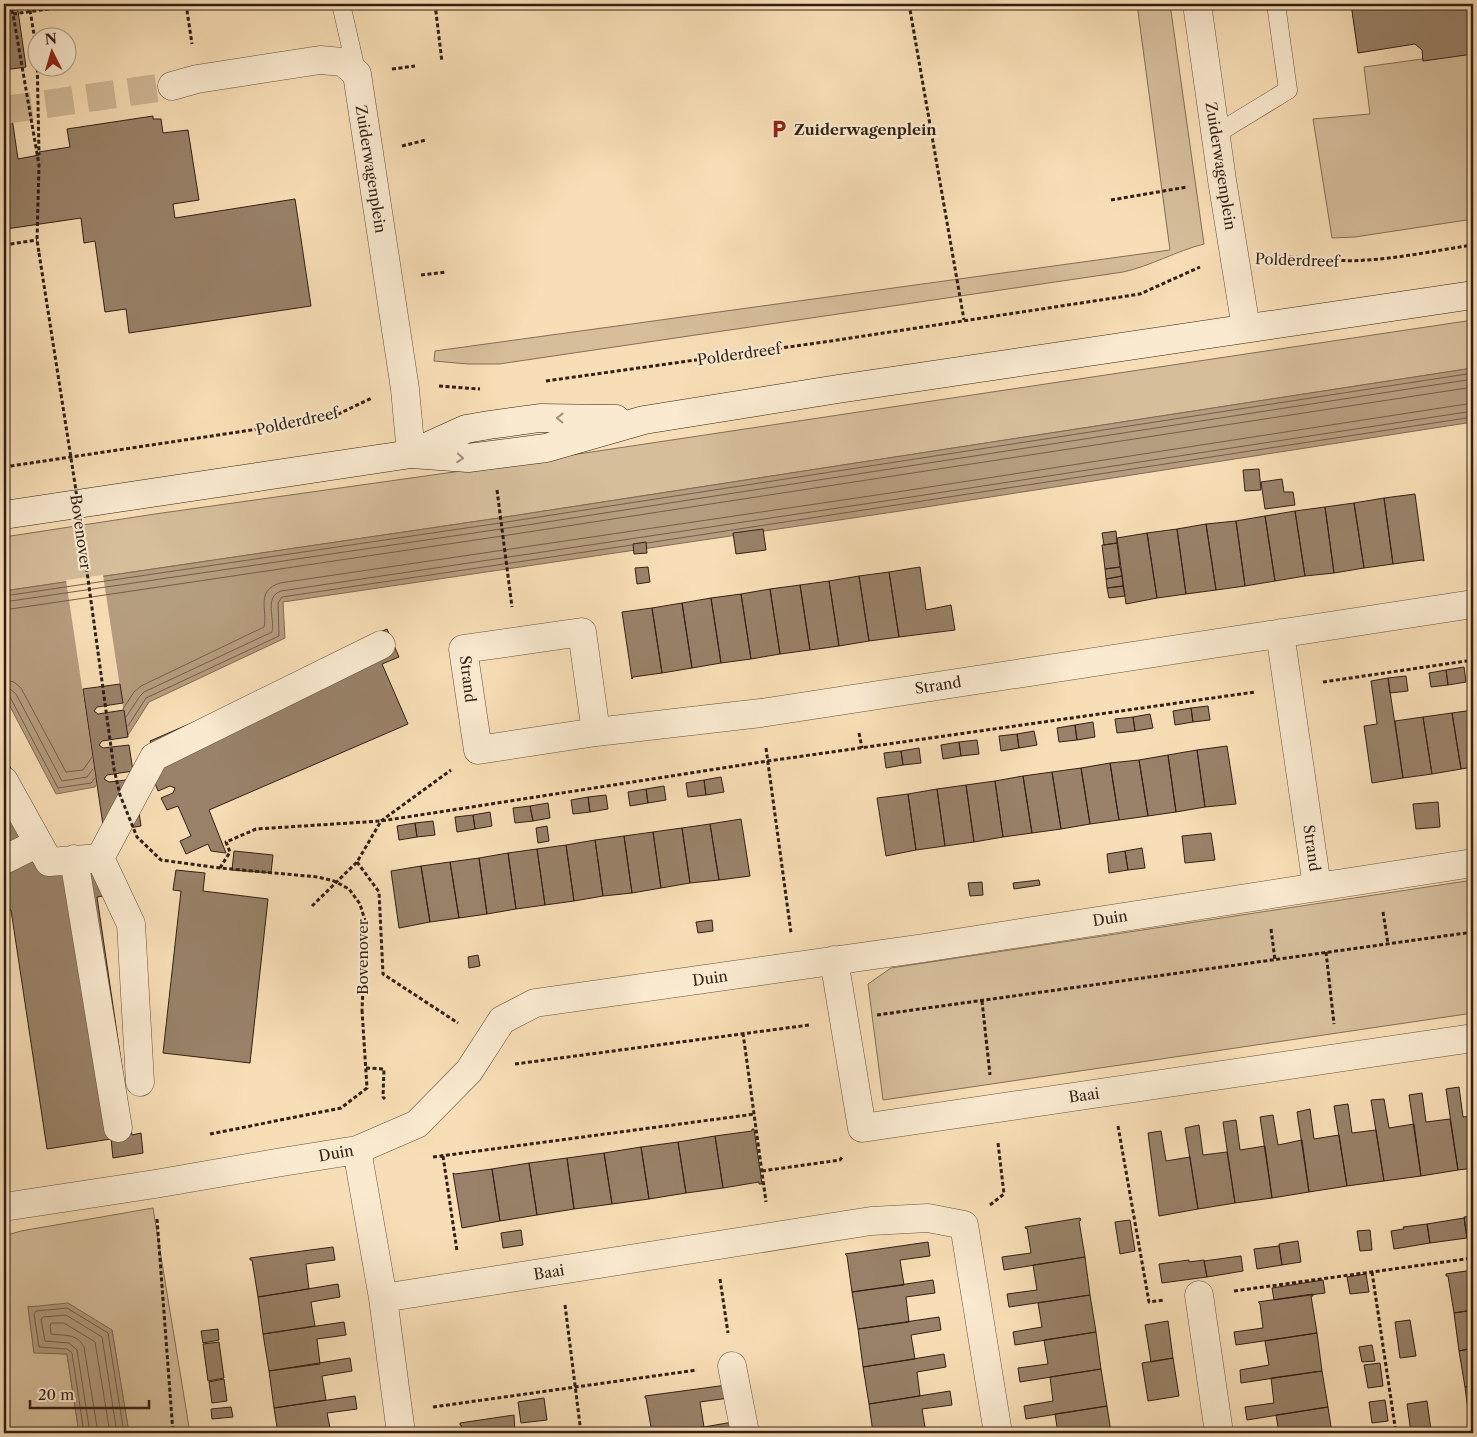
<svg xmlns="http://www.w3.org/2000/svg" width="1477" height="1437" viewBox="0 0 1477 1437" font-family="'Libre Caslon Text',serif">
<rect width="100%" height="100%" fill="#f8deb6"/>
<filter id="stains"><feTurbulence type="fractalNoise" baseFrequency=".004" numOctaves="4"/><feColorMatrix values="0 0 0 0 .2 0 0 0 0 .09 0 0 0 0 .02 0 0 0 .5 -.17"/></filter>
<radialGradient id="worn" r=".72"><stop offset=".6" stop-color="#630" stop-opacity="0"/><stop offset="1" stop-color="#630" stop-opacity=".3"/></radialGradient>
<!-- green -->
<path fill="#d6be9b" stroke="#846e58" d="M1137,4H1170L1204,244C1176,251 1151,266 1123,272L499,364H468L434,361L435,351L1170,250Z
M1473,52V219L1355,237L1332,238L1313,119L1370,114L1364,67Z
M1473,320V368L499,518L4,591V537L155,514L518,463Z
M1473,880V1013L883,1100L868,984L891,968Z
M153,1208L190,1433H129L112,1330L28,1306L34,1352L67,1354L79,1433H4V1236L21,1231Z"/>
<!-- water -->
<path fill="#b59d7f" stroke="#816b55" d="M1473,368V422L900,511L283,602L285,638L149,702L95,787L56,794L4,695V591L499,518Z
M68,1303L112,1330L129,1433H79L67,1354L34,1353L28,1307Z"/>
<!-- pier -->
<path fill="#f8deb6" d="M103,575L128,740L97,788L66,580Z"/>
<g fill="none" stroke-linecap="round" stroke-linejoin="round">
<!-- shore -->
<path stroke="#745e4a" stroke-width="1" d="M647,543L1473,417
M4,596L500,523L1473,373
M4,602L501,529L1473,379
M4,610L502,536L1473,387
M4,680L14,682L21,688L66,772L83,770L92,757
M4,688L10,689L16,694L62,781L87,777L93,769
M4,694L10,697L58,788L91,783L95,778
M123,709L134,692L141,686L264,627C268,610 255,591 280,583L897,492L1473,403
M126,717L140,696L144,692L272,632C275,618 264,597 281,591L898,499L1473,411
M128,726L146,698L279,636L278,603L282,597L632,545
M84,1433L72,1353L67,1349L39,1347L34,1314L36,1311L67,1308L108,1333L124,1433
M90,1433L77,1350L69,1343L45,1341L41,1319L43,1317L66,1315L102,1337L117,1433
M98,1433L84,1347C77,1333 65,1336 51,1334L50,1326L51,1323H64L95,1342L110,1433"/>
</g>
<!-- building -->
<path fill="#998269" stroke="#321f15" d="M4,4H17L26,67L4,70Z
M1351,4H1473V54L1423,61L1422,50L1415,44L1358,53Z
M7,84L18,159L39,155V152L70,147L67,129L153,116V119H161L163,133L188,130L199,200L173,204L175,218L295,199L311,306L129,333L126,309L105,312L95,241L84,243L81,218L6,229L4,214V85Z
M1259,469L1261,490L1245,491L1243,470Z
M1282,479L1284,492H1293L1295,505L1265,509L1261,482Z
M1415,494L1424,561L1422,560L1393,564L1384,498Z
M1384,498L1393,564L1364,568L1354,503Z
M1354,503L1364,568L1334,573L1325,507Z
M1325,507L1334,573L1305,576L1295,511Z
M1295,511L1305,576L1275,581L1265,516Z
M1265,516L1275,581L1245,586L1236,521Z
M1236,521L1245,586L1216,590L1206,524Z
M1206,524L1216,590L1186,594L1177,529Z
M763,529L766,550L736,554L733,533Z
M1177,529L1186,594L1157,598L1147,533Z
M1116,531L1117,543L1104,545L1102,533Z
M1147,533L1157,598L1126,604L1117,538Z
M646,542L647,553L634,554L633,544Z
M1117,543L1120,567L1105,569L1102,545Z
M648,567L650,582L637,584L635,568Z
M920,567L926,610L951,605L955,630L899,637L889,572Z
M1120,567L1122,576L1106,579L1105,569Z
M889,572L899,637L869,641L859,576Z
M859,576L869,641L839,646L829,581Z
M1122,576L1123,586L1107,588L1106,579Z
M829,581L839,646L810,650L800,585Z
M800,585L810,650L780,654L770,589Z
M1123,586L1125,596L1109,598L1107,588Z
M770,589L780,654L751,659L741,594Z
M741,594L751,659L721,663L711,598Z
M711,598L721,663L692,668L682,603Z
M682,603L692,668L662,673L652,608Z
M652,608L662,673L633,677L632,679L622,612Z
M387,629L399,657L382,664L408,724L209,810L226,853L211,851L208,844L186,854L180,841L191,836L178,806L167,810L161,798L173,793L175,788L170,786L158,791L148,766L156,755L150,741L372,645L369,637Z
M1464,667L1466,682L1448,685L1446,670Z
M1446,670L1448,685L1431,687L1429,673Z
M1406,676L1408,691L1390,693L1388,678Z
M1388,678L1403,778L1372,783L1364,726L1377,724L1371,681Z
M120,684L123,703L97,707L94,711L98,714L124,710L128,737L102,741L99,745L103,748L129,745L133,771L107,775L104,779L109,782L134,779L141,826L104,832L83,689Z
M1208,706L1210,720L1193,722L1191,708Z
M1191,708L1193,722L1175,725L1173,711Z
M1473,710V767L1461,769L1452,713Z
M1452,713L1461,769L1432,774L1423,717Z
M1150,714L1153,728L1135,731L1133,717Z
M1133,717L1135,731L1117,733L1115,719Z
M1423,717L1432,774L1403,778L1395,721Z
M1093,722L1095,737L1077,740L1075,725Z
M1075,725L1077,740L1059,742L1057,728Z
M1034,731L1037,745L1019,748L1017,734Z
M1017,734L1019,748L1001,751L999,736Z
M977,740L979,754L961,756L959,742Z
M959,742L961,756L943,759L941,745Z
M1227,746L1236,804L1205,807L1197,750Z
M919,748L921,763L903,765L901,751Z
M1197,750L1205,807L1176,812L1168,755Z
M901,751L903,765L886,768L884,753Z
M4,753L39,833L4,848Z
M1168,755L1176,812L1148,816L1139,760Z
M1139,760L1148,816L1119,820L1110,763Z
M1110,763L1119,820L1090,824L1081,768Z
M1081,768L1090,824L1061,829L1052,772Z
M1052,772L1061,829L1032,833L1023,776Z
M1023,776L1032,833L1003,837L995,781Z
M721,777L724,792L706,795L704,780Z
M704,780L706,795L688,797L686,783Z
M995,781L1003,837L974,842L966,785Z
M966,785L974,842L945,846L937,789Z
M664,786L666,800L648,803L646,789Z
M646,789L648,803L630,806L628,792Z
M937,789L945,846L916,850L908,794Z
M908,794L916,850L886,856L877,798Z
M606,795L608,809L590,812L588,797Z
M588,797L590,812L573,814L571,800Z
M1438,802L1440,827L1416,829L1413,804Z
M548,803L550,818L533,821L530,806Z
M530,806L533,821L515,823L513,808Z
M490,812L492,826L475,829L473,815Z
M473,815L475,829L457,832L455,817Z
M741,819L750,876L719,880L710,824Z
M433,821L435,835L417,837L415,823Z
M415,823L417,837L399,840L397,826Z
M710,824L719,880L690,883L682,828Z
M547,826L549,841L538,843L536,828Z
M682,828L690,883L661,888L653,832Z
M653,832L661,888L632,893L624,836Z
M1211,833L1215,860L1185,863L1182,836Z
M624,836L632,893L603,896L595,840Z
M595,840L603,896L574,901L566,845Z
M97,845L115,894L97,897L132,1135L141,1133L143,1153L113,1158L111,1139L47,1149L11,910L4,911V848L47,852Z
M566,845L574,901L545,905L537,849Z
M1142,848L1145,868L1128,870L1125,851Z
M537,849L545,905L516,909L508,853Z
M234,851L273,855L271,873L232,870Z
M1125,851L1128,870L1109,873L1107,854Z
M508,853L516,909L487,914L479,858Z
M479,858L487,914L459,918L450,862Z
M450,862L459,918L430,922L421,866Z
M421,866L430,922L399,928L391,871Z
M176,870L205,873L203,891L268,899L250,1063L163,1053L181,891L173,890Z
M1039,880L1040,885L1014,889L1013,883Z
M982,882L983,895L970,896L968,883Z
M712,920L713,931L698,933L696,922Z
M478,955L480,966L469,968L468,957Z
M1459,1087L1463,1117L1473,1116V1168L1458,1170L1446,1089Z
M1422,1093L1426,1122L1450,1119L1458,1170L1421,1176L1409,1095Z
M1384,1099L1389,1128L1414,1124L1421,1176L1384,1181L1371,1100Z
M1348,1104L1352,1133L1376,1130L1384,1181L1347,1186L1334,1106Z
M1310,1109L1314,1139L1339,1135L1347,1186L1309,1192L1297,1112Z
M1273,1115L1278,1145L1302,1140L1309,1192L1272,1198L1260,1117Z
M1236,1120L1240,1150L1265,1146L1272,1198L1235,1203L1223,1122Z
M1199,1125L1203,1155L1227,1152L1235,1203L1198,1209L1185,1128Z
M752,1129H754L762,1184H759V1182L723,1188L715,1136L752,1131Z
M1161,1131L1166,1161L1190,1157L1198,1209L1159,1216L1148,1133Z
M715,1136L723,1188L686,1193L678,1142Z
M678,1142L686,1193L649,1199L641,1147Z
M641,1147L649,1199L612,1204L604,1153Z
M604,1153L612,1204L574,1209L567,1158Z
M567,1158L574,1209L537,1215L529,1163Z
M529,1163L537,1215L500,1221L492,1169Z
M492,1169L500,1221L462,1228L453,1173L455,1174Z
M1473,1216V1237L1467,1238L1464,1217Z
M1080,1218L1081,1220L1079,1221L1085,1257L1004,1270L1002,1257L1031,1253L1027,1228L1026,1229L1025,1227Z
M1464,1218L1467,1238L1430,1243L1427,1224Z
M1130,1220L1135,1251L1120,1254L1115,1222Z
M1427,1224L1430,1243L1394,1249L1391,1231L1404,1229L1403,1227Z
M521,1230L523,1245L503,1248L501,1233Z
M1370,1230L1372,1250L1360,1251L1357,1231Z
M1298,1241L1301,1262L1282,1265L1279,1244Z
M928,1242L930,1256L900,1260L904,1285L852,1292L847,1256L845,1254Z
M1279,1246L1282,1265L1257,1269L1254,1249Z
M333,1247L335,1260L306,1264L309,1289L258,1297L252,1260H250V1258Z
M1241,1256L1243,1271L1207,1277L1204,1261Z
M1085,1257L1090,1295L1009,1307L1007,1294L1037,1290L1033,1265Z
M1189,1260V1262L1204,1260L1207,1277L1162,1283L1159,1264Z
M1473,1270V1310L1454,1313L1448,1276H1446V1274Z
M1366,1274L1369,1292L1350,1294L1347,1277Z
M933,1280L935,1293L906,1297L909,1322L858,1329L852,1292Z
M1323,1280L1325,1293L1274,1300L1272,1288Z
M338,1284L340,1297L311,1302L315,1326L263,1334L258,1297Z
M1313,1294V1296H1311L1317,1333L1236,1345L1234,1332L1263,1328L1260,1304L1258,1302Z
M1090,1295L1096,1332L1015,1345L1013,1332L1042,1327L1038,1303Z
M1473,1310V1348L1459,1351L1454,1313Z
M939,1317L941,1330L911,1335L915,1359L863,1367L858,1329Z
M1410,1320L1416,1356L1400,1358L1395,1322Z
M1168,1321L1173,1358L1151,1362L1145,1325Z
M344,1322L346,1335L317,1339L320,1364L269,1371L263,1334Z
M218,1329L219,1340L203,1343L201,1331Z
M1096,1332L1101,1369L1020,1382L1018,1368L1048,1364L1044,1340Z
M1317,1333L1322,1371L1241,1383L1240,1370L1269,1365L1265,1341Z
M219,1342L224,1378L208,1381L203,1344Z
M1372,1345L1375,1361L1362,1362L1359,1347Z
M1473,1348V1386L1465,1387L1459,1351Z
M944,1354L946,1367L917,1372L920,1396L869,1404L863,1367Z
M350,1358L352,1371L322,1376L326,1400L274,1408L269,1371Z
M1173,1358L1179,1396L1148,1401L1142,1363Z
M1380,1363L1383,1386L1368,1388L1364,1365Z
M1101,1369L1107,1406L1026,1419L1024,1406L1053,1401L1050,1377Z
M1322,1371L1328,1407L1247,1420L1245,1407L1274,1403L1271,1378Z
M224,1379L227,1401L212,1403L209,1382Z
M727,1385L729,1398L700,1402L704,1427L652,1433L646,1398H645V1396Z
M1473,1386V1424L1470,1425L1465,1387Z
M950,1391L952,1405L922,1409L926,1433H873L869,1404Z
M355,1396L357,1409L327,1413L331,1433H278L274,1408Z
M544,1398L547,1420L521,1423L518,1402Z
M1385,1400L1388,1421L1372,1423L1369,1402Z
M1427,1401L1431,1430L1411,1433L1407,1404Z
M1107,1406L1111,1433H1058L1055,1414Z
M231,1407L233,1417L212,1419L211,1409Z
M1328,1407L1332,1433H1279L1276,1415Z
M514,1415L515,1433H463L461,1425H460V1423Z
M733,1422L734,1433H661L704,1427Z
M955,1429L956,1433H925H926Z"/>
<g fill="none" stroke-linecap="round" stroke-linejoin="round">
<!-- street-tunnel -->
<path stroke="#d0b896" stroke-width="28" stroke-dasharray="28 14" stroke-linecap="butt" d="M4,110L172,86"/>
<!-- lane casing -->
<g stroke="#644f3d" stroke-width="19">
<path id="lane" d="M341,4L357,74
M1216,134L1288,90L1276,4"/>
</g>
<!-- street casing -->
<g stroke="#644f3d" stroke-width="29">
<path id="street" d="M1197,4L1222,180L1246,328
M172,86L197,79L320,60L343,62L357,74L405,389L411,454
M582,632L596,732L478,750L463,649Z
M1280,633L1317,886
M596,732L761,713L1473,604
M4,781L49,862L100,858L154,757L381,645
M100,858L131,924L140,1082
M74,859L118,1128
M4,860L38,843
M834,960L862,1128L1473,1038
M357,1150L383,1298L401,1433
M4,1207L155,1184L282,1162L357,1150L417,1124L469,1071L502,1020L535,1003L924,948L1473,863
M1199,1295L1219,1433
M383,1298L871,1221L928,1218L964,1225L998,1433
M732,1366L745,1433"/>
</g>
<!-- secondary casing -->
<g stroke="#321f15" stroke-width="29">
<path id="secondary" d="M413,453L466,429L489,425L540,418L616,419
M4,515L411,454L468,458L546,448L644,420L838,389L1473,295"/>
</g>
<!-- path -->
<path stroke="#321f15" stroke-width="3" stroke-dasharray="4 2.5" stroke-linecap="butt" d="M9,4L13,14L39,165L37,240L39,253
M29,4L37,53L39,155
M186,4L192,44
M435,4L442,62
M909,4L964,320
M13,14L83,4
M392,69L415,66
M402,146L426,140
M1111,200L1187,187
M4,245L37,240
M1270,257C1303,255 1334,263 1366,260C1402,258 1438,250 1473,245
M421,275L446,272
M546,381L831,341L1140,294L1200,267
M439,386L480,389
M4,467L305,422L334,416L372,398
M497,490L512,607
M1323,682L1473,660
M859,733L862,748
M766,748L791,933
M357,862L379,892L383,974L458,1023
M220,868L230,852L226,842L256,829L381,821L768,761L1255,692
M312,906L357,862L381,821L451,770
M1383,912L1388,944
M1271,929L1275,960
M1326,952L1334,1024
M982,1001L990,1075
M877,1015L1473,932
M743,1033L766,1202
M515,1064L809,1025
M366,1068L384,1069L383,1097L385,1099
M1118,1126L1149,1302L1164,1300
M210,1134L341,1108L367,1088L362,1010
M443,1156L457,1251
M433,1157L755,1114
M762,1171L840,1160L842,1157
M990,1205L1004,1194L998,1143
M157,1219L173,1433
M1372,1272L1396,1433
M720,1279L728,1333
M1234,1291L1473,1258
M565,1305L581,1433
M433,1407L697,1370"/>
<!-- lane -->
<use href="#lane" stroke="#faead0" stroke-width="18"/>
<!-- street -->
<use href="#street" stroke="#faead0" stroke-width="28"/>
<!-- secondary -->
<use href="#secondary" stroke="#faead0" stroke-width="28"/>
<!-- path-bridge -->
<path stroke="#321f15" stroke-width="3" stroke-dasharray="4 2.5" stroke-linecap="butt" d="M39,253L75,484L114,769L120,795L137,837L161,860L220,868L318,877L334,881L349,889L360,904L366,924L362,1010"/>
</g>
<!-- one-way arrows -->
<defs><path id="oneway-chevron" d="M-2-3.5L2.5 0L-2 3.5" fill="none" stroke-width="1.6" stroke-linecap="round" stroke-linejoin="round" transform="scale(1.25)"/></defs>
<g stroke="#a08f7c">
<use href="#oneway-chevron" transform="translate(560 418) rotate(-179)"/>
<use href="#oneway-chevron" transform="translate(460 458) rotate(4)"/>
</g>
<!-- icons -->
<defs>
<g id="parking-bare" transform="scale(1.5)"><path d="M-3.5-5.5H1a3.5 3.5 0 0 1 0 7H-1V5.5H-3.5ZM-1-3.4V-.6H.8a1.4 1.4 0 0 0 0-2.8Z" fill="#8f2418" stroke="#faead0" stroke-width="2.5" paint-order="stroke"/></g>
</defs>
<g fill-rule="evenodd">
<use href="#parking-bare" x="779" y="129"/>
</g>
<g text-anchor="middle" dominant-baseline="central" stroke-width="4.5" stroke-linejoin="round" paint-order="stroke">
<!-- poi labels -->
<g font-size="15" font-weight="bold" fill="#321f15" stroke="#faead0" text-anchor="start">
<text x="794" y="129">Zuiderwagenplein</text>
</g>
<!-- street labels -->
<g font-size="15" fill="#321f15" stroke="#faead0">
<text transform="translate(1221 166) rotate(81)">Zuiderwagenplein</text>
<text transform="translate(371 169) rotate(81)">Zuiderwagenplein</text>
<text transform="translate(1297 260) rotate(2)">Polderdreef</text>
<text transform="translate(739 354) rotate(-8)">Polderdreef</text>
<text transform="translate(297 421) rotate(-12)">Polderdreef</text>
<text transform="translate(81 532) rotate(82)">Bovenover</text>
<text transform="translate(468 679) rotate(83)">Strand</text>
<text transform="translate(938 685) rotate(-9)">Strand</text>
<text transform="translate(1312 848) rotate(82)">Strand</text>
<text transform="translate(1110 918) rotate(-9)">Duin</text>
<text transform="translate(362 957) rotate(-90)">Bovenover</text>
<text transform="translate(710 978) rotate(-8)">Duin</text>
<text transform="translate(1084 1095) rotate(-8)">Baai</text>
<text transform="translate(336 1153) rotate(-10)">Duin</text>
<text transform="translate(549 1272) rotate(-9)">Baai</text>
</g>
</g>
<!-- margin -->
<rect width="1477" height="1437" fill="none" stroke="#f8deb6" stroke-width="20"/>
<rect x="5" y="5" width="1467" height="1427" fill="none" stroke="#321f15" stroke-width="2.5"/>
<rect x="10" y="10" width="1457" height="1417" fill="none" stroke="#321f15"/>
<!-- north arrow -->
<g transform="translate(52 52) rotate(355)"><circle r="24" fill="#faead0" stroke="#aa9985"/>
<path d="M0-4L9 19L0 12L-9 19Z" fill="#8f2418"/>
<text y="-8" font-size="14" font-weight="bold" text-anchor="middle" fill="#321f15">N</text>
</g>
<!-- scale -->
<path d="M30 1400v8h119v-8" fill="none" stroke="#321f15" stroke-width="2.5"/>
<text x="38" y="1400" font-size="15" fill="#321f15" stroke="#faead0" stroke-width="4" paint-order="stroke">20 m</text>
<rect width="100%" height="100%" filter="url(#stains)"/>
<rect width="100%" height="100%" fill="url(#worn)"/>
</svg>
